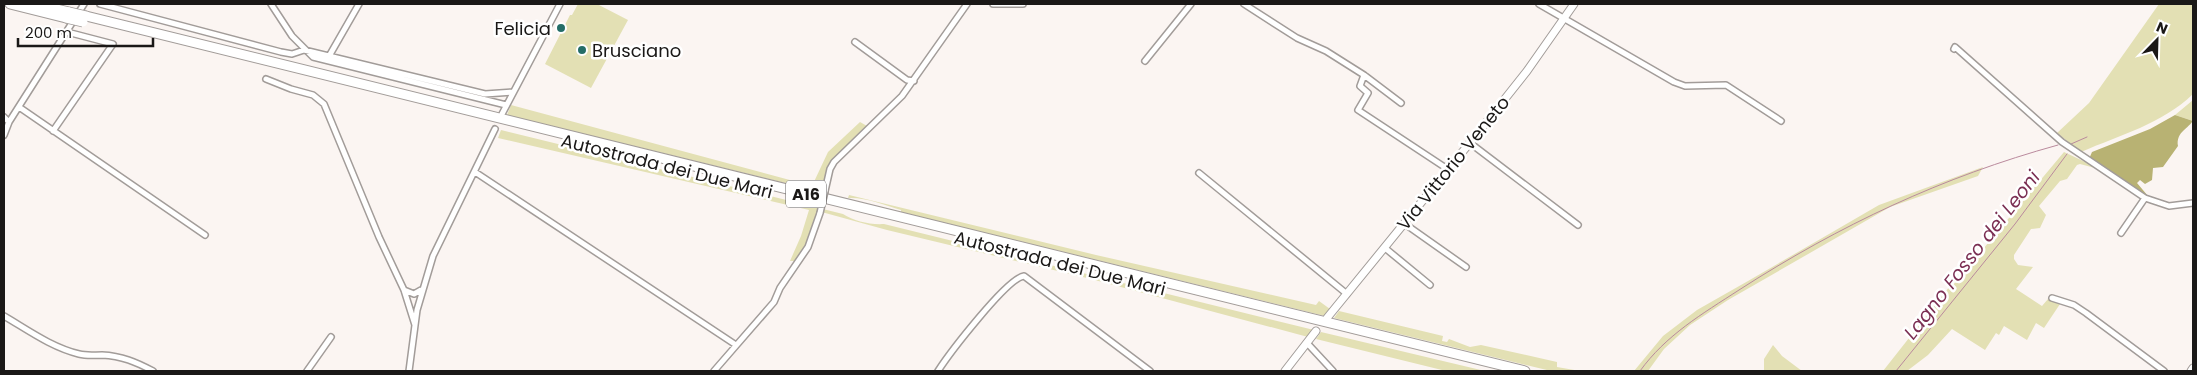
<svg xmlns="http://www.w3.org/2000/svg" width="2197" height="375" viewBox="0 0 2197 375" font-family="Poppins,sans-serif">
<rect width="100%" height="100%" fill="#fbf5f2"/>
<!-- green -->
<path fill="#e3e0b4" d="M578,4H597L628,20L591,88L545,64L570,15H572Z
M2159,4H2193V94C2162,124 2120,135 2081,152L2057,133L2089,103Z
M2193,100V121L2175,115Z
M511,105L812,186L828,152L860,122L867,126C843,150 831,158 822,192L507,115Z
M501,130L843,214C854,221 870,225 884,224L1314,330L1308,337L1091,279L887,230L818,211L806,245L795,261H790L801,236L809,210L498,138Z
M2064,152L2096,167L2095,168L2080,164L2077,165L2067,179L2060,181L2039,206L2046,215L2040,228L2031,229L2014,255V259L2018,265L2033,267L2016,289L2042,306L2048,299L2060,304L2044,328L2036,323L2027,340L2004,326L1999,335L1996,333L1985,350L1952,329L1928,355L1907,371H1883L1950,286L1953,285Z
M1983,167L1978,176L1890,207L1728,300L1690,325L1664,349L1648,371H1634L1663,336L1697,310L1748,281L1879,205Z
M849,195L1096,255L1316,305L1319,301L1330,309L1325,316L901,212V210C885,205 865,197 848,198Z
M1339,311L1443,336L1442,341L1447,342L1449,339L1470,347L1481,345L1557,362V367L1580,371H1551L1334,318Z
M1321,332L1485,371H1446L1316,339Z
M1773,345L1782,356L1802,371H1764V359Z"/>
<!-- forest -->
<path fill="#b8b273" d="M2175,115L2193,121C2186,130 2176,133 2178,146L2163,167L2153,168L2152,180L2145,184L2140,180L2137,183L2148,196L2146,198L2089,159L2092,152L2150,129Z"/>
<g fill="none" stroke-linecap="round" stroke-linejoin="round">
<!-- stream -->
<path stroke="#ba8a9d" stroke-width="1" d="M2071,144L2087,137
M1640,371C1666,335 1702,314 1739,290C1840,225 1942,177 2058,145
M1896,371L2015,224L2067,154"/>
<!-- street casing -->
<g stroke="#a29c99" stroke-width="8">
<path id="street" d="M100,4L281,52L292,54L304,50L485,94L513,92
M271,4L292,36L313,57L506,105
M993,4H1023
M1244,4L1297,38L1326,51L1364,75L1401,103
M1539,4L1674,82L1685,86L1726,85L1781,121
M855,42L907,80L914,81
M1954,49L1955,47L2062,142L2145,198L2169,206L2193,203
M328,58L359,4
M1145,61L1191,4
M1364,75L1360,86L1368,93L1358,110L1449,170
M266,79L291,89L313,95L324,104L379,237L404,290L415,325
M19,107L205,235
M502,114L560,4
M4,117L9,122L4,135
M9,122L84,4
M53,131L113,44L67,32
M1470,143L1578,225
M475,172L736,345
M1199,173L1347,294
M825,191L830,169L834,162L902,96L967,4
M1405,224L1466,267
M2121,233L2145,198
M1385,248L1430,285
M404,290L414,294L421,290
M2052,298L2074,305L2086,313L2164,371
M4,316C28,330 51,347 79,354C87,356 94,355 102,355C122,356 136,362 153,371
M1307,343L1333,371
M307,371L331,337
M409,371L417,310L433,256L495,129
M714,371L774,302L780,288L808,247L820,213
M938,371C949,354 1007,278 1024,276L1150,371"/>
</g>
<!-- secondary casing -->
<g stroke="#a29c99" stroke-width="9">
<path id="secondary" d="M1327,318L1477,134L1527,71L1574,4
M1285,371L1316,331
M2191,371L2193,368"/>
</g>
<!-- highway casing -->
<g stroke="#a29c99" stroke-width="11">
<path id="highway" d="M10,4L66,18
M35,4L69,12
M86,16L1525,371"/>
</g>
<!-- street -->
<use href="#street" stroke="#fff" stroke-width="5"/>
<!-- secondary -->
<use href="#secondary" stroke="#fff" stroke-width="7"/>
<!-- highway -->
<use href="#highway" stroke="#fff" stroke-width="9"/>
<!-- street-bridge casing -->
<g stroke="#a29c99" stroke-width="8" stroke-linecap="butt">
<path id="street-bridge" d="M820,213L825,191"/>
</g>
<!-- highway-bridge casing -->
<g stroke="#a29c99" stroke-width="11" stroke-linecap="butt">
<path id="highway-bridge" d="M69,12L86,16
M66,18L83,22"/>
</g>
<!-- street-bridge -->
<use href="#street-bridge" stroke="#fff" stroke-width="5"/>
<!-- highway-bridge -->
<use href="#highway-bridge" stroke="#fff" stroke-width="9"/>
</g>
<!-- markers -->
<g fill="#246d67" stroke="#fff" stroke-width="2">
<circle cx="561" cy="28" r="5"/>
<circle cx="582" cy="50" r="5"/>
</g>
<g text-anchor="middle" dominant-baseline="central" stroke-width="5" stroke-linejoin="round" paint-order="stroke">
<!-- shield labels -->
<rect fill="#fff" stroke="#5f5d5d" stroke-width="1" x="786" y="180.5" width="40" height="27" rx="4"/>
<g font-size="16" font-weight="bold" fill="#1a1817">
<text x="806" y="194">A16</text>
</g>
<!-- poi labels -->
<g font-size="18" fill="#1a1817" stroke="#fff" text-anchor="end">
<text x="551" y="28">Felicia</text>
<text x="592" y="50" text-anchor="start">Brusciano</text>
</g>
<!-- street labels -->
<g font-size="18" fill="#1a1817" stroke="#fff">
<text transform="translate(1453 163) rotate(-51)">Via Vittorio Veneto</text>
<text transform="translate(667 166) rotate(14)">Autostrada dei Due Mari</text>
<text transform="translate(1060 263) rotate(14)">Autostrada dei Due Mari</text>
</g>
<!-- water labels -->
<g font-size="19" font-style="italic" fill="#7b2f53" stroke="#fff">
<text transform="translate(1972 255) rotate(-52)">Lagno Fosso dei Leoni</text>
</g>
</g>
<!-- border -->
<rect width="2197" height="375" fill="none" stroke="#1a1817" stroke-width="10"/>
<!-- north arrow -->
<g transform="translate(2157 40) rotate(23)" stroke="#ffffff" stroke-width="4" paint-order="stroke">
<path d="M0-4L9 19L0 12L-9 19Z" fill="#1a1817"/>
<text y="-8" font-size="14" font-weight="bold" text-anchor="middle" fill="#1a1817">N</text>
</g>
<!-- scale -->
<path d="M18 38v8h135v-8" fill="none" stroke="#1a1817" stroke-width="2.5"/>
<text x="25" y="38" font-size="15" fill="#1a1817" stroke="#ffffff" stroke-width="4" paint-order="stroke">200 m</text>
</svg>
